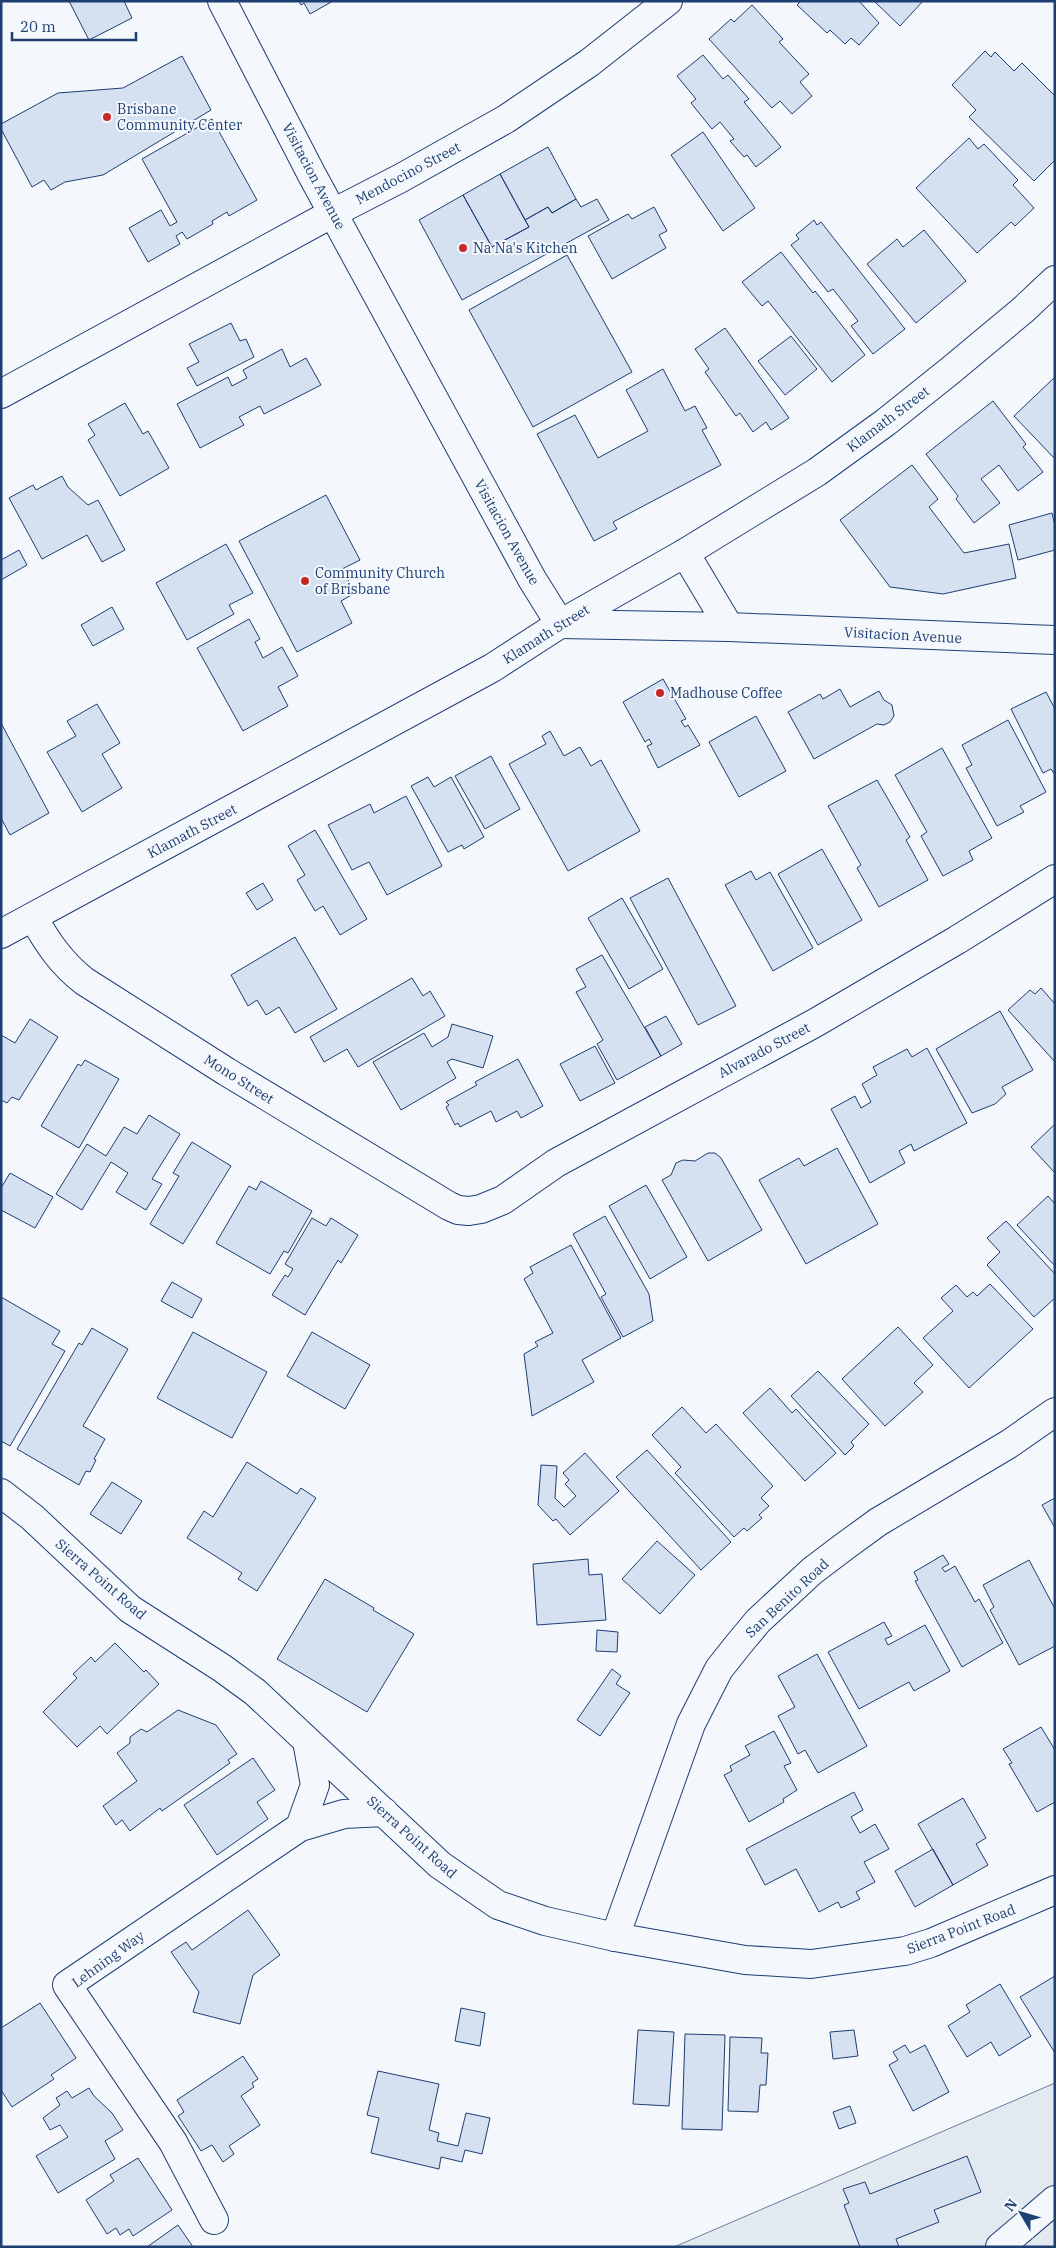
<svg xmlns="http://www.w3.org/2000/svg" width="1056" height="2248" viewBox="0 0 1056 2248" font-family="'IBM Plex Serif',serif">
<rect width="100%" height="100%" fill="#f4f7fb"/>
<!-- green -->
<path fill="#e3e9f0" stroke="#687fa3" d="M1055,2083V2247H674Z"/>
<!-- building -->
<path fill="#d5e0f0" stroke="#1d3f73" d="M69,1H124L132,18L89,40Z
M299,1H333L310,14L304,3L301,5Z
M801,1H859L879,23L859,45L851,38L845,44L830,30L827,33L797,5Z
M874,1H923L900,26Z
M752,5L783,39L779,42L809,74L800,82L812,96L792,114L780,101L772,108L709,39L731,19L734,22Z
M985,51L991,57L995,52L1014,71L1022,63L1055,96V160L1034,181L969,117L976,110L952,85Z
M703,55L723,79L728,75L749,99L744,102L781,147L756,167L747,155L744,157L730,141L734,139L720,122L712,129L691,103L696,99L677,76Z
M182,56L211,110L103,175L65,182L51,190L44,180L32,187L1,129V124L58,93L123,88Z
M212,119L257,200L229,216L227,212L212,221L213,224L187,239L182,232L176,236L180,244L148,262L129,228L161,210L170,226L177,222L142,159Z
M703,132L755,208L723,231L671,155Z
M969,138L978,149L984,144L1018,180L1013,185L1034,208L1015,226L1011,222L977,253L916,188Z
M548,147L576,199L552,213L548,207L525,220L500,174Z
M500,174L529,227L492,247L463,195Z
M463,195L492,247L529,227L525,220L548,207L552,213L576,199L581,207L597,199L609,220L462,300L419,220Z
M654,207L667,231L659,235L666,248L612,279L588,236L628,214L632,219Z
M814,220L817,225L821,222L905,329L873,354L851,326L858,321L833,289L828,292L791,245L799,239L796,235Z
M924,230L966,281L916,323L867,264L897,239L903,247Z
M781,252L813,293L815,291L865,355L832,382L768,301L762,306L742,282Z
M567,255L632,372L533,427L469,310Z
M231,323L240,341L246,339L254,357L197,386L187,368L199,362L189,344Z
M725,328L789,418L771,430L766,422L753,432L740,413L736,416L705,372L709,369L695,349Z
M791,336L817,369L785,395L758,361Z
M282,349L290,367L306,358L321,385L264,414L260,406L239,417L244,425L200,448L177,404L228,377L232,386L247,378L243,370Z
M663,369L685,411L695,406L707,428L702,430L721,465L613,522L617,529L594,541L537,434L575,415L598,458L648,431L626,390Z
M1055,377V459L1014,416Z
M993,401L1026,444L1023,447L1043,472L1018,491L999,465L981,479L1000,503L974,523L956,499L958,496L926,454Z
M125,403L143,434L148,431L169,468L120,496L88,440L95,435L88,424Z
M912,465L938,499L929,507L964,553L1009,544L1016,578L943,594L890,587L840,520Z
M62,476L68,487L88,505L98,500L125,550L102,562L87,535L42,559L9,498L33,485L36,490Z
M326,495L360,560L342,569L355,593L341,601L352,623L297,652L239,541Z
M1052,513L1055,526V550L1018,560L1009,525Z
M226,544L253,593L229,605L234,614L187,640L156,583Z
M19,550L27,565L1,580V560Z
M112,607L124,629L93,646L81,625Z
M249,619L260,639L255,642L263,658L282,647L298,676L278,687L288,706L243,731L197,648Z
M663,679L686,719L681,721L685,727L688,725L700,745L658,768L647,746L652,744L649,739L645,742L623,702Z
M840,689L850,707L879,691L884,700L892,705L894,716L890,722L884,725L877,724L814,759L788,712L820,694L823,699Z
M1046,692L1055,709V775L1051,769L1043,773L1011,709Z
M97,704L120,743L102,754L122,788L82,812L47,752L76,736L67,721Z
M756,716L786,771L739,797L709,742Z
M1008,720L1046,792L1020,806L1024,812L997,826L966,768L972,765L962,745Z
M1,723L49,813L10,835L1,818Z
M550,731L564,756L580,747L591,766L601,760L640,831L568,871L509,764L546,744L542,736Z
M942,748L992,838L969,851L973,860L943,876L921,836L927,832L895,775Z
M491,756L520,809L485,829L455,776Z
M428,777L434,787L451,777L484,837L464,849L462,845L448,852L411,786Z
M877,780L910,837L906,840L928,880L879,907L857,868L861,865L828,806Z
M406,796L442,866L387,895L369,862L352,870L328,825L370,804L374,813Z
M315,830L367,919L340,935L323,906L315,911L297,880L305,875L288,846Z
M822,849L862,920L818,945L778,874Z
M751,871L756,880L770,872L813,948L773,971L725,885Z
M668,878L736,1006L698,1025L630,898Z
M263,883L273,900L257,910L246,893Z
M622,898L663,969L629,989L588,918Z
M295,937L337,1009L295,1033L279,1007L266,1015L257,1000L248,1006L231,975Z
M602,955L661,1056L617,1080L597,1044L603,1040L576,992L586,987L576,969Z
M412,978L423,996L430,991L445,1016L358,1067L347,1049L324,1062L310,1037Z
M1041,988L1055,1004V1062L1008,1010L1030,990L1035,994Z
M1000,1011L1033,1070L1002,1087L1006,1094L995,1104L972,1113L936,1049Z
M666,1016L682,1044L661,1056L645,1027Z
M30,1019L58,1037L19,1100L12,1097L7,1103L1,1100V1035L15,1043Z
M452,1024L493,1036L483,1068L452,1059L447,1062L456,1078L401,1110L373,1062L424,1033L432,1047L448,1037Z
M595,1046L615,1083L580,1101L560,1064Z
M927,1048L967,1123L914,1151L911,1144L899,1151L905,1163L870,1183L831,1109L855,1096L861,1108L871,1102L862,1084L877,1075L873,1067L907,1049L912,1057Z
M518,1059L543,1106L521,1118L517,1111L496,1122L491,1111L460,1127L458,1123L455,1125L446,1107L449,1105L446,1102L477,1085L475,1082Z
M85,1060L119,1079L79,1148L41,1126L78,1064L81,1066Z
M149,1115L180,1134L152,1179L162,1184L146,1210L116,1192L128,1173L111,1162L82,1210L56,1194L87,1144L106,1156L124,1127L137,1134Z
M1055,1124V1173L1031,1147Z
M192,1142L231,1166L183,1244L150,1224L179,1176L173,1173Z
M837,1148L878,1224L806,1264L759,1180L799,1158L804,1166Z
M708,1153H715L721,1158L762,1230L708,1261L662,1180L671,1175L676,1163L683,1160L695,1161Z
M10,1173L53,1197L35,1228L1,1210V1188Z
M261,1181L312,1211L288,1253L284,1251L270,1274L216,1243L249,1186L256,1190Z
M646,1185L687,1257L650,1279L609,1206Z
M1048,1196L1055,1204V1266L1017,1225Z
M605,1216L649,1294L653,1321L623,1337L601,1297L606,1294L573,1234Z
M312,1218L326,1226L331,1218L358,1235L341,1263L338,1260L305,1315L272,1295L285,1275L288,1277L293,1269L285,1264Z
M1006,1221L1055,1274V1298L1034,1317L987,1265L1000,1252L987,1238Z
M571,1245L621,1338L582,1360L594,1382L532,1416L524,1354L538,1346L535,1342L553,1333L524,1279L533,1273L530,1267Z
M172,1282L202,1299L192,1318L161,1301Z
M990,1284L1033,1329L969,1388L923,1338L953,1311L941,1298L956,1285L967,1297L973,1292L977,1296Z
M1,1297L60,1331L52,1344L65,1351L10,1446L1,1441Z
M898,1327L933,1365L914,1383L923,1392L885,1426L842,1379Z
M92,1328L128,1349L83,1426L105,1439L94,1459L96,1460L90,1472L86,1471L79,1485L17,1449L79,1343L82,1345Z
M193,1332L267,1372L232,1438L157,1398Z
M312,1332L370,1365L345,1409L287,1376Z
M818,1371L869,1424L851,1442L854,1446L845,1455L791,1396Z
M770,1388L792,1413L796,1409L836,1453L805,1481L743,1413Z
M682,1407L706,1433L716,1424L773,1486L761,1498L769,1506L759,1515L762,1518L747,1531L744,1528L734,1537L675,1473L681,1467L652,1435Z
M647,1450L731,1542L701,1570L616,1477Z
M585,1453L619,1491L570,1535L556,1519L553,1521L538,1505L541,1465L557,1466L555,1498L564,1507L576,1496L565,1484L569,1480L563,1473Z
M247,1462L297,1494L301,1488L316,1498L257,1591L238,1579L242,1573L187,1538L204,1511L213,1517Z
M112,1482L142,1501L121,1534L90,1514Z
M1055,1498V1528L1042,1505Z
M657,1541L695,1575L660,1614L622,1579Z
M943,1555L949,1564L942,1568L945,1572L955,1566L975,1602L979,1599L1003,1643L962,1667L915,1581L918,1580L914,1572Z
M588,1559L589,1575L602,1574L606,1620L537,1625L533,1564Z
M1029,1560L1055,1609V1646L1019,1665L990,1610L994,1607L983,1585Z
M325,1579L374,1608L373,1610L414,1634L367,1712L277,1659Z
M884,1622L892,1636L885,1639L888,1645L925,1625L950,1671L914,1691L909,1682L859,1709L828,1652Z
M597,1630L618,1632L617,1652L596,1651Z
M115,1643L144,1672L146,1670L159,1684L107,1734L100,1726L77,1747L43,1712L77,1678L73,1674L91,1657L95,1662Z
M817,1654L867,1746L818,1773L805,1750L798,1754L778,1716L795,1707L778,1676Z
M612,1669L621,1676L616,1684L630,1693L600,1736L577,1720Z
M178,1710L216,1725L237,1754L228,1760L230,1763L162,1811L160,1808L130,1831L122,1820L116,1825L103,1806L137,1781L117,1753L130,1743V1737L141,1729L147,1732Z
M1041,1727L1055,1750V1802L1037,1812L1009,1764L1012,1763L1003,1749Z
M774,1731L791,1763L784,1766L797,1790L783,1799L784,1802L749,1822L724,1775L732,1771L730,1766L750,1755L745,1746Z
M253,1758L275,1790L257,1802L268,1819L217,1855L184,1805Z
M854,1792L863,1810L851,1817L860,1833L875,1824L889,1849L864,1862L875,1882L856,1892L860,1899L841,1908L838,1902L819,1912L796,1869L765,1885L746,1849Z
M963,1798L986,1838L976,1844L988,1865L953,1885L918,1824Z
M933,1849L953,1885L915,1907L895,1871Z
M248,1910L280,1955L253,1975L240,2024L193,2012L199,1992L171,1952L186,1942L192,1950Z
M1055,1976V2053L1020,1997Z
M1000,1984L1031,2036L999,2056L991,2042L967,2057L948,2026L970,2012L966,2005Z
M40,2003L76,2058L51,2075L54,2079L12,2107L1,2090V2028Z
M461,2008L485,2013L480,2046L455,2041Z
M638,2030L674,2032L669,2106L633,2104Z
M854,2030L858,2056L833,2059L830,2032Z
M685,2034L725,2035L722,2130L682,2129Z
M730,2037L762,2038L761,2053H768L766,2085H760L758,2112L728,2111Z
M905,2045L910,2053L925,2045L949,2092L913,2111L889,2065L898,2060L893,2052Z
M243,2056L258,2079L252,2083L254,2087L241,2096L260,2125L229,2146L234,2154L223,2162L212,2145L201,2151L178,2116L184,2112L177,2100Z
M378,2071L439,2084L429,2130L439,2133L437,2141L458,2146L466,2113L490,2118L482,2154L465,2150L462,2162L441,2157L439,2169L371,2153L379,2118L367,2115Z
M89,2088L94,2096L112,2113L123,2130L105,2141L115,2159L58,2193L36,2156L68,2137L60,2125L50,2130L43,2118L60,2105L56,2098L67,2091L72,2098Z
M850,2106L856,2123L839,2129L833,2112Z
M967,2156L981,2192L934,2210L939,2222L896,2239L899,2247H860L844,2205L849,2203L843,2189L865,2182L870,2194Z
M138,2158L172,2210L133,2236L129,2229L120,2235L116,2228L107,2234L86,2200L114,2181L110,2175Z
M178,2225L193,2247H147Z"/>
<g fill="none" stroke-linecap="round" stroke-linejoin="round">
<!-- street casing -->
<g stroke="#1d3f73" stroke-width="30">
<path id="street" d="M1,394L333,213L401,178L506,119L589,63L668,1
M33,917C47,942 61,963 84,981L227,1072L449,1206L458,1210L469,1211L481,1209L503,1200L556,1163L815,1023L957,940L1055,879
M1,934L492,668L560,624L685,553L817,472L886,422L951,370L1023,310L1055,280
M1,1493L32,1517L130,1609L222,1668L255,1692L440,1865L498,1905L545,1921L615,1937L745,1960L811,1964L905,1951L931,1943L1055,1890
M300,1827L315,1785L307,1741
M214,2220L173,2142L67,1985L300,1827L344,1814L384,1812
M1000,2247L1055,2200"/>
</g>
<!-- secondary casing -->
<g stroke="#1d3f73" stroke-width="30">
<path id="secondary" d="M222,1L312,175L532,579L560,624L729,627L1055,640
M685,553L729,627
M615,1937L691,1724L719,1669L738,1645L758,1621L812,1571L845,1546L878,1522L1009,1444L1055,1412"/>
</g>
<!-- street -->
<use href="#street" stroke="#f4f7fb" stroke-width="28"/>
<!-- secondary -->
<use href="#secondary" stroke="#f4f7fb" stroke-width="28"/>
</g>
<!-- markers -->
<g fill="#c62828" stroke="#f4f7fb" stroke-width="2">
<circle cx="107" cy="117" r="5"/>
<circle cx="463" cy="248" r="5"/>
<circle cx="305" cy="581" r="5"/>
<circle cx="660" cy="693" r="5"/>
</g>
<g text-anchor="middle" dominant-baseline="central" stroke-width="4" stroke-linejoin="round" paint-order="stroke">
<!-- poi labels -->
<g font-size="14" fill="#1d3f73" stroke="#f4f7fb" text-anchor="start">
<text x="117" y="109">Brisbane<tspan x="117" dy="16">Community Center</tspan></text>
<text x="473" y="248">Na Na's Kitchen</text>
<text x="315" y="573">Community Church<tspan x="315" dy="16">of Brisbane</tspan></text>
<text x="670" y="693">Madhouse Coffee</text>
</g>
<!-- street labels -->
<g font-size="14" fill="#1d3f73" stroke="#f4f7fb">
<text transform="translate(408 173) rotate(-28)">Mendocino Street</text>
<text transform="translate(314 176) rotate(62)">Visitacion Avenue</text>
<text transform="translate(888 419) rotate(-37)">Klamath Street</text>
<text transform="translate(507 532) rotate(61)">Visitacion Avenue</text>
<text transform="translate(546 634) rotate(-32)">Klamath Street</text>
<text transform="translate(903 635) rotate(3)">Visitacion Avenue</text>
<text transform="translate(192 831) rotate(-28)">Klamath Street</text>
<text transform="translate(764 1050) rotate(-28)">Alvarado Street</text>
<text transform="translate(239 1079) rotate(32)">Mono Street</text>
<text transform="translate(101 1579) rotate(41)">Sierra Point Road</text>
<text transform="translate(787 1598) rotate(-43)">San Benito Road</text>
<text transform="translate(412 1837) rotate(42)">Sierra Point Road</text>
<text transform="translate(961 1929) rotate(-21)">Sierra Point Road</text>
<text transform="translate(108 1959) rotate(-36)">Lehning Way</text>
</g>
</g>
<!-- border -->
<rect width="1056" height="2248" fill="none" stroke="#1d3f73" stroke-width="5"/>
<!-- north arrow -->
<g transform="translate(1021 2213) rotate(308)" stroke="#f4f7fb" stroke-width="4" paint-order="stroke">
<path d="M0-4L9 19L0 12L-9 19Z" fill="#1d3f73"/>
<text y="-8" font-size="14" font-weight="bold" text-anchor="middle" fill="#1d3f73">N</text>
</g>
<!-- scale -->
<path d="M12 32v8h124v-8" fill="none" stroke="#1d3f73" stroke-width="2.5"/>
<text x="20" y="32" font-size="15" fill="#1d3f73" stroke="#f4f7fb" stroke-width="4" paint-order="stroke">20 m</text>
</svg>
